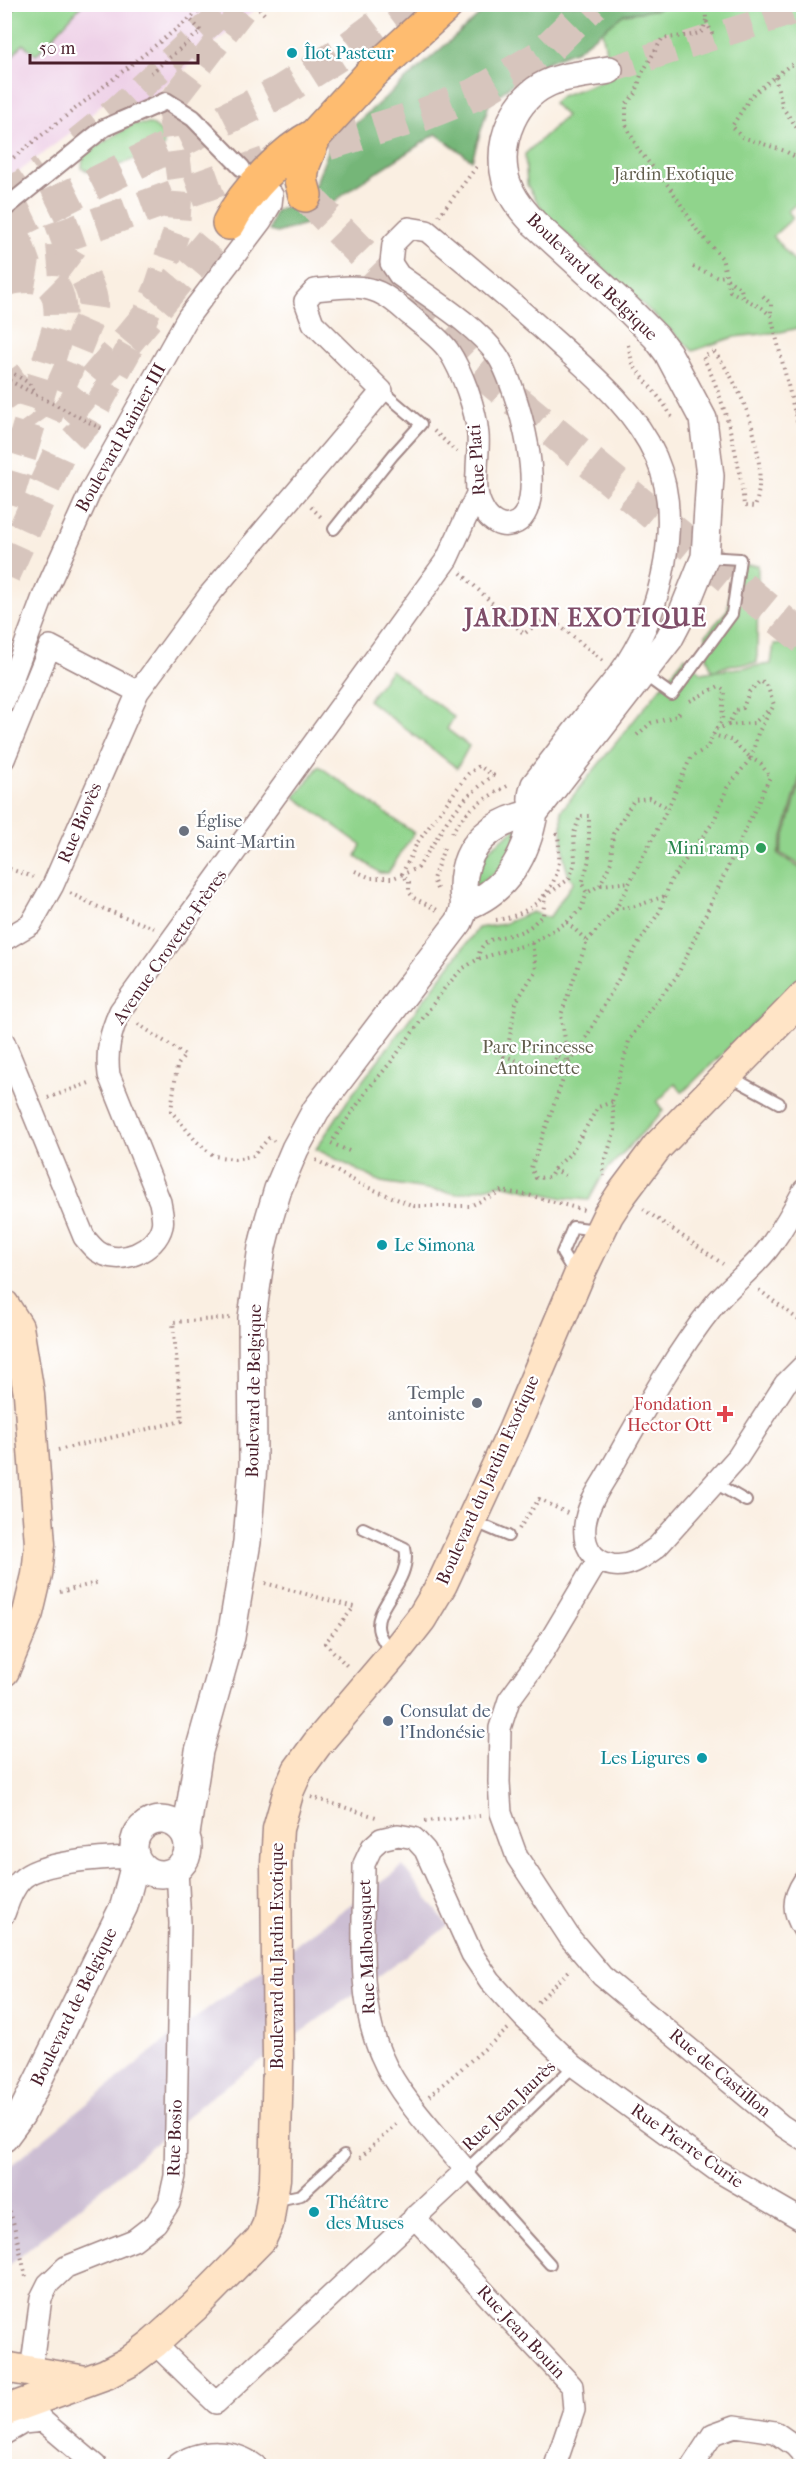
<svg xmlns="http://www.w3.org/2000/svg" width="808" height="2471" viewBox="0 0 808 2471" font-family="'IM FELL French Canon',serif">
<rect width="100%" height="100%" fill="#fff"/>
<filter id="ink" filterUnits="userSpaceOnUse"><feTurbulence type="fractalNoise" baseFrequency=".0167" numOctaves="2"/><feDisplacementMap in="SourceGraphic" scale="12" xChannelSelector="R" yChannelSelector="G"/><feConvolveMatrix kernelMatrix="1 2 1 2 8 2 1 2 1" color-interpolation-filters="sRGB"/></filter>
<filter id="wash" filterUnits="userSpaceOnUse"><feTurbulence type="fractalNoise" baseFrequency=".008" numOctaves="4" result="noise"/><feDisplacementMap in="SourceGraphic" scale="24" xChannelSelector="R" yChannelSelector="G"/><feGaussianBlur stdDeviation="1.35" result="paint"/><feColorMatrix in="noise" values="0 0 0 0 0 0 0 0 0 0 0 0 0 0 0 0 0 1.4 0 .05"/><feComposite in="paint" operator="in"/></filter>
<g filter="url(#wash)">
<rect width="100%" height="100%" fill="#faefe2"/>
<!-- built -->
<path fill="#eed0e7" d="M5,5H260L133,113L112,94L82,124L5,182Z"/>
<!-- industrial -->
<path fill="#ccbed3" d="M403,1866L448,1926L208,2099L5,2269V2170L167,2039Z"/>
<!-- green -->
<path fill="#90d48c" stroke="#6d7a5c" stroke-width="1.5" d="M5,4H82V5L36,55L23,44L5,64Z
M660,5H803V198L788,211L793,218L773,236L803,272V327L781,332L734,337L693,351L545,214L527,185L525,154L566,116L553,103L561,96L611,78L602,31L624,14L658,9Z
M133,124H151L163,133L164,147L95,175L82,168L83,155Z
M732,565H758L757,663L730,665L712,671L707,657L706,635L728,609Z
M802,642L803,766L778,854L803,870V976L683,1092L675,1084L657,1102L663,1111L604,1173L589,1200L563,1198L501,1184L458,1194L381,1182L316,1149L348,1100L478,928L503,924L532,912L549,918L574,881C561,875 563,826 561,811L685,657L702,673L707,672L771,664L774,644Z
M391,670L454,717L447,729L469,746L457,768L368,700Z
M319,766L414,833L388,873H380L356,856L361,845L295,797Z
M803,773L804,867H803L780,853Z
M519,826L508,863L478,885L476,884L474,879L486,852Z"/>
<!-- forest -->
<path fill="#74b678" stroke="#5f6a52" stroke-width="1.5" d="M491,5H660L659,9L624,14L577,50L549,61L523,74L489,104L472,160L436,134L355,186L305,224L277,233L269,231L275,211L296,203L316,183L330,146Z"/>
</g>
<g filter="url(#ink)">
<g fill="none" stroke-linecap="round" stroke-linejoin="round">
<!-- tertiary-tunnel -->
<path stroke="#d7c5bd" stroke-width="27" stroke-dasharray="27 14" stroke-linecap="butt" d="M609,70L804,8
M77,141L117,109L231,4
M4,196L42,169
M73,439L87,425L136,337L157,289L176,233L180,180L172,120L176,96L247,4"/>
<!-- secondary-tunnel -->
<path stroke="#d7c5bd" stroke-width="30" stroke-dasharray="30 15" stroke-linecap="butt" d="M4,272C32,262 74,246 88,284C91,291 94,300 93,307C92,313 88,322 85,328C74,358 60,387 47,417"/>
<!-- primary-tunnel -->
<path stroke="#d7c5bd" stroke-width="33" stroke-dasharray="33 16" stroke-linecap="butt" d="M305,195L469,362L804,639
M4,228L280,92L343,52L407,4
M4,257L275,160L422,115L476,94L539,57L593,4
M4,280C46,270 62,281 60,323L4,508
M4,374L39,423
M63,417L218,233
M4,575L59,454"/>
<!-- service casing -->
<g stroke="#a28786" stroke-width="14">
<path id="service" d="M334,529L393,455L421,424L382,391
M643,674L672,695L732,614L740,559L705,557
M729,1076L779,1103
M575,1274L562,1253L573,1227L597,1230
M715,1483L746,1501
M473,1521L508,1536
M363,1528L405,1548C413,1582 371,1607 379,1632C381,1639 387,1646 391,1653
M273,2201L301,2195L344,2155
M550,2264L466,2170L574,2066"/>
</g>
<!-- pedestrian casing -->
<g stroke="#a28786" stroke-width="20">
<path id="pedestrian" d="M4,209L104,128L166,101L193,118L242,168"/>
</g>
<!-- minor casing -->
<g stroke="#a28786" stroke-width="24">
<path id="minor" d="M4,701L43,597L91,490L188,317L261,221L271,204L272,195
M4,759L50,646L138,692
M4,940L31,924L53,885L138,692L210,594L382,391L313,323L305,301L315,290C332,288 353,285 369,289C386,293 399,306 411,316C422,326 439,337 448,350C462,371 476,409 478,435C479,447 477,459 477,471C476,488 476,499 486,514C491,521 500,527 509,525C557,518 515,379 497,355C476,325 429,297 399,275L391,263L393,244L409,228L427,231C473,269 518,307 562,347C598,379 636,412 656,457C683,519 662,607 627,662C618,676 607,689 596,702C575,729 553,757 532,784C528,796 527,803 534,813
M4,1042L84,1237C88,1242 92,1247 97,1251C120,1267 156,1251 162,1226C164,1219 161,1209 160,1202L109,1075C106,1051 110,1033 120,1011L447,559L476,496
M804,1190C794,1209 783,1228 771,1245C755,1268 731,1284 714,1305C675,1354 643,1412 612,1467C602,1485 587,1504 585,1525C583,1544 591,1561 612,1565C630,1568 643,1557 657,1547L738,1457L785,1384L804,1365
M598,1560L539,1659L509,1700L500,1728L499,1782L501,1813L517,1857L570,1938L602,1976L781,2125L804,2140
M804,1881C792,1899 792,1912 804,1930
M4,1914C8,1903 12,1889 21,1880C41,1860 108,1858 135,1857
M414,2217L572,2386L574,2410L555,2466
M154,2343L216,2403L466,2170C437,2136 398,2096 381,2055C356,1999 364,1924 364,1864L372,1847L381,1839L398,1835L414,1838L425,1850L472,1954L490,1981L523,2017L574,2066L716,2170L804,2221
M31,2371L41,2298L48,2284L66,2267L134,2240L156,2223L169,2203L175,2176L180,1923L177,1870
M26,2402L43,2421L96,2466
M4,2434L23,2423L43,2421
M176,2466C199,2448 235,2449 256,2466
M692,2466L713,2434L735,2426L775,2432L795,2446L804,2456"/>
</g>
<!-- tertiary casing -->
<g stroke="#a28786" stroke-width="30">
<path id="tertiary" d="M466,906C507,891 527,854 534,813L669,639L682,614L705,557L710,476L703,419L668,353L656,337L628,309L534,223C520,208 507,192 504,171C499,138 515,99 546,84C564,75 589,74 609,70
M134 1847a27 27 0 1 1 54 0a27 27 0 1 1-54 0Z
M186,1834L199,1751L231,1637L247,1542L253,1465L252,1318L262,1247L269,1219L278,1189L295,1149L316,1110L459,922C468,903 463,904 463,886C464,842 495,821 534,813
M4,2138L21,2115L124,1906L136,1860"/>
</g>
<!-- secondary casing -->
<g stroke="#a28786" stroke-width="33">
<path id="secondary" d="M4,1305L18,1327L29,1394L40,1544L37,1575L28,1613L4,1671
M4,2367L86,2381
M4,2411L106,2374L129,2362L154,2343L195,2306L261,2239L268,2224L275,2179L278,2060L276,1864L278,1829L289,1790L298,1770L317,1744L392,1656L421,1619L442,1584L513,1431L580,1273L608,1215L621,1195L657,1147L804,996"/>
</g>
<!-- primary casing -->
<g stroke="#a28786" stroke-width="36">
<path id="primary" d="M305,195L301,180L303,165L315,135L371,74L447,4
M229,223C245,191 283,152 315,135"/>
</g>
<!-- path -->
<path stroke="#a28786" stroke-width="4" stroke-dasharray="1.5 4.5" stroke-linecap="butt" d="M255,4L266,16
M705,4L706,20L714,38
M804,16L798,17L800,23L804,24
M4,18L17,4
M706,20L703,31C692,37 675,36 662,39L641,75L636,93L626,104V125L639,151L671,189L697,230L722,258L730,291L762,308L771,316L804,450
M804,64L790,65L752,95L732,126L742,137L785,151L804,162
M151,73L201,31L190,19
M775,77L783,108L797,128H804
M4,165L208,4
M4,167L12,173
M439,216L478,165
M693,267L718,277L726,276
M727,279L741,289L743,297
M763,296L771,304V316
M628,345L633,365L664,404L673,419
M714,352C745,389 770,460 755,507L744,506C741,464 723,394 703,357Z
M4,368L29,383L35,393
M4,378L102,429
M794,413L804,411
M434,431L457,452
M311,507L323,519
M461,573L524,634L547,616L604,661
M4,598L7,599L4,605
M690,701L719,686L724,690L722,719L717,728
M728,725L754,723L770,709
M637,735L651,723L677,716L682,709
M452,833C465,809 486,798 509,785
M4,867L33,877
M355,871L371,878H393L418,868L449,818L466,798L493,775L479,766L468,774L417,843L402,874L409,882V892L414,898L439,911
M601,885L630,882
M437,889L433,879L444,848
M70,893L96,906L154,928
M616,909L636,906L665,896
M496,920C531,916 562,888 559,851C559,844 559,838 556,832
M567,922L581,909L587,893
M587,941L616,909L668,808L691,757L707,748L716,729L728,725L736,710L743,708L749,692L760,681L767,685L774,705L758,733L751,758L761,764L770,777L677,976L648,1012L629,1041L612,1102L615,1130L603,1167L604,1176
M532,943L536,970L516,1002L509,1041L504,1056L543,1069H551L557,1056L569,1063L581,1047L638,944L660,911L671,880L714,821L727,788L751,758L731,740L713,735
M478,959C481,931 509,941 528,928C533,925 538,919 543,915L545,896L569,879L575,863L574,833L580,816H589V860L582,884L587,893L600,885L611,862L613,834L634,800L649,798L668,808
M138,1024L185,1055L177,1066L171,1111L196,1141L214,1156L234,1159L253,1156L269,1138L274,1141
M48,1098L89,1083
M349,1151L331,1143L368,1089L391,1062L444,989L462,969L478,959L532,943L567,922L587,941L561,1015L569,1063L531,1168L536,1178L550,1177L554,1169L568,1177
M316,1160L362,1185L414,1206H470L502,1191L528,1195L584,1210
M554,1169L571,1153L598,1107L612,1102
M643,1209L723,1264
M759,1290L804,1324
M58,1450L182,1421L173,1322L230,1318
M519,1529L539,1499L567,1513
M265,1583L354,1607L325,1643L349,1668
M60,1592L100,1582
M4,1708L12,1695
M311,1797L376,1817
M425,1821L480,1816
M538,2002L571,1969
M429,2096L508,2029
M360,2158L398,2122
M4,2194L13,2221L26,2277"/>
<!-- service -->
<use href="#service" stroke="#fff" stroke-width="10"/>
<!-- pedestrian -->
<use href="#pedestrian" stroke="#fff" stroke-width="16"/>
<!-- minor -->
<use href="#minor" stroke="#fff" stroke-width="21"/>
<!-- tertiary -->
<use href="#tertiary" stroke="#fff" stroke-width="27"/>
<!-- secondary -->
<use href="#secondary" stroke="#ffe4c6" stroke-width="30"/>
<!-- primary -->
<use href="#primary" stroke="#febc70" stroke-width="33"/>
</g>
</g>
<!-- markers -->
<g fill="#0f9aa8" stroke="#fff" stroke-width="2">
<circle cx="292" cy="53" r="6"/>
<circle cx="382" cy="1245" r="6"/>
<circle cx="702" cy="1758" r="6"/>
<circle cx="314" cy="2212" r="6"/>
</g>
<g fill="#6b7280" stroke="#fff" stroke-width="2">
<circle cx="184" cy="831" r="6"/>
<circle cx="477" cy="1403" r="6"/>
</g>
<circle fill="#2e9e5b" stroke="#fff" stroke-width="2" cx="761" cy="848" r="6"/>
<path fill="#e0444e" stroke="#fff" stroke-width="2" d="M722 1405h6v6h6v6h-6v6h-6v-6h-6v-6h6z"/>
<circle fill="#5c6f8a" stroke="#fff" stroke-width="2" cx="388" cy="1721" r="6"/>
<g text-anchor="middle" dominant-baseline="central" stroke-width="4.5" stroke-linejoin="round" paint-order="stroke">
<!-- culture labels -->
<g font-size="18" fill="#0d838f" stroke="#fff" text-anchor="start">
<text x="304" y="53">Îlot Pasteur</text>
<text x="394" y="1245">Le Simona</text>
<text x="690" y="1758" text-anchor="end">Les Ligures</text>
<text x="326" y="2202">Théâtre<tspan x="326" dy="21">des Muses</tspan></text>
</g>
<!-- park labels -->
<g font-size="18" fill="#625e4d" stroke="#fff">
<text x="674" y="174">Jardin Exotique</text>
<text x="538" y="1047">Parc Princesse<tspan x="538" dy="21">Antoinette</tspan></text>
</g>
<!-- street labels -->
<g font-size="18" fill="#4a1f2b" stroke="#fff">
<text transform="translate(592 277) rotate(44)">Boulevard de Belgique</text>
<text transform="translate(121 438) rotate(-61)">Boulevard Rainier III</text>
<text transform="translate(477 460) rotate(-94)">Rue Plati</text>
<text transform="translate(80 823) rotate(-67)">Rue Biovès</text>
<text transform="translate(170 947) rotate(-55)">Avenue Crovetto-Frères</text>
<text transform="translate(254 1391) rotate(-89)">Boulevard de Belgique</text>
<text transform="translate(488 1480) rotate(-66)">Boulevard du Jardin Exotique</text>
<text transform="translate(367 1947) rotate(-92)">Rue Malbousquet</text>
<text transform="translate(277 1956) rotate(-90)">Boulevard du Jardin Exotique</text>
<text transform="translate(74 2007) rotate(-64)">Boulevard de Belgique</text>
<text transform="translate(720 2073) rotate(40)">Rue de Castillon</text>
<text transform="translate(509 2106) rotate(-44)">Rue Jean Jaurès</text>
<text transform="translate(175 2138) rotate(-88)">Rue Bosio</text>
<text transform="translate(687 2146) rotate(35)">Rue Pierre Curie</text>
<text transform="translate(521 2332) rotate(47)">Rue Jean Bouin</text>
</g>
<!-- worship labels -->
<g font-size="18" fill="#5b616d" stroke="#fff" text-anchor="start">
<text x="196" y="821">Église<tspan x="196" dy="21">Saint-Martin</tspan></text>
<text x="465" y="1393" text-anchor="end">Temple<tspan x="465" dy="21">antoiniste</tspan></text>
</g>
<!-- leisure labels -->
<g font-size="18" fill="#27864d" stroke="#fff" text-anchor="end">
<text x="749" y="848">Mini ramp</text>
</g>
<!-- health labels -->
<g font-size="18" fill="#be3a42" stroke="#fff" text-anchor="end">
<text x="712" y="1404">Fondation<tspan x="712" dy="21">Hector Ott</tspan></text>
</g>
<!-- service labels -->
<g font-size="18" fill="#4e5e75" stroke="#fff" text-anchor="start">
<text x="400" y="1711">Consulat de<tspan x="400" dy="21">l'Indonésie</tspan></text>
</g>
<!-- district labels -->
<g font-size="24" font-weight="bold" letter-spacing="1.5" fill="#7f4d68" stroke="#fff">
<text x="586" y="618">JARDIN EXOTIQUE</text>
</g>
</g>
<!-- margin -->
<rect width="808" height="2471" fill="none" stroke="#fff" stroke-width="24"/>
<!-- scale -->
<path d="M30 54v9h168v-9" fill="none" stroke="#4a1f2b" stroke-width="3"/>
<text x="39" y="54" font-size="18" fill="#4a1f2b" stroke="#ffffff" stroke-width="4.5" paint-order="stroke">50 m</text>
</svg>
